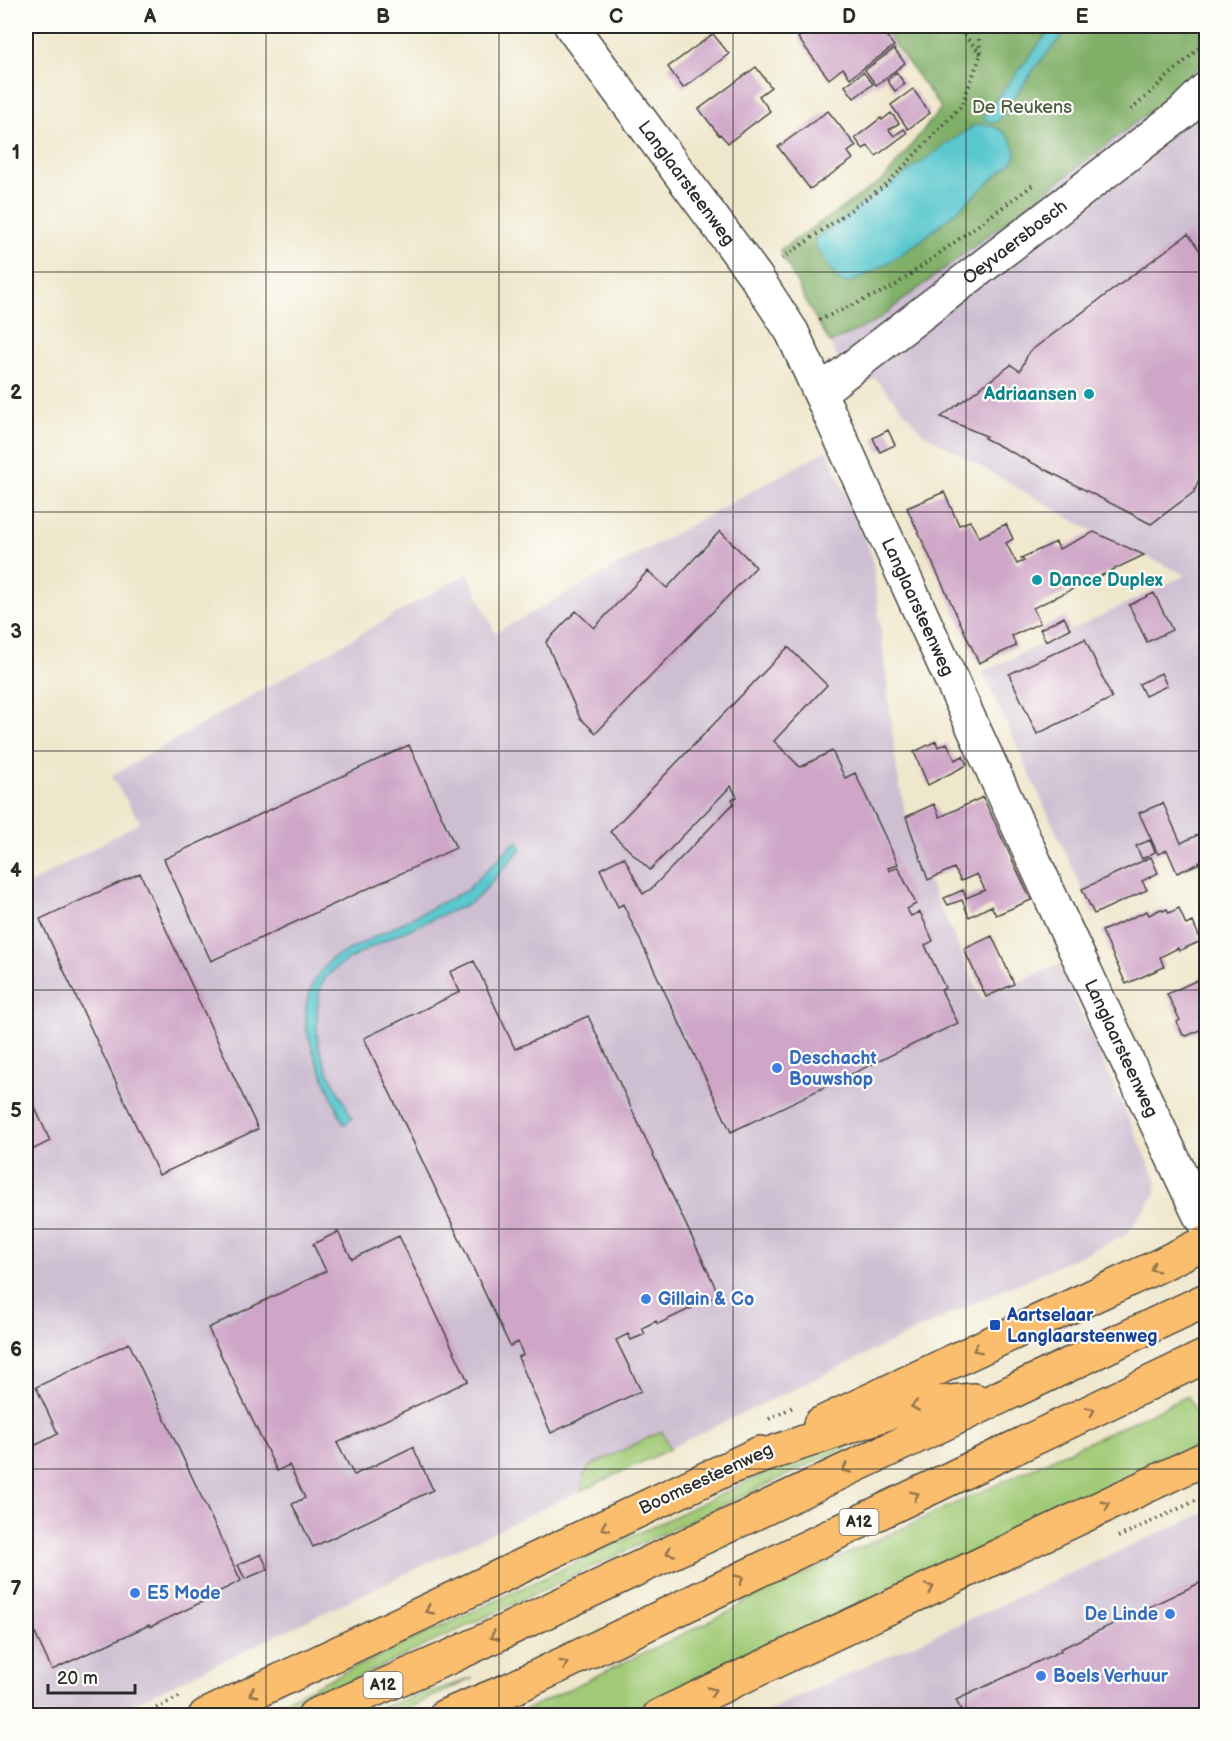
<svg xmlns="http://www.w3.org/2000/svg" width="1232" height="1741" viewBox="0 0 1232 1741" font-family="'Balsamiq Sans',sans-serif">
<rect width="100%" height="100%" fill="#fdfcf7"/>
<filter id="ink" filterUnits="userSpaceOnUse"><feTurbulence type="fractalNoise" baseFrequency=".0167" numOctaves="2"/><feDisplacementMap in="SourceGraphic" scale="12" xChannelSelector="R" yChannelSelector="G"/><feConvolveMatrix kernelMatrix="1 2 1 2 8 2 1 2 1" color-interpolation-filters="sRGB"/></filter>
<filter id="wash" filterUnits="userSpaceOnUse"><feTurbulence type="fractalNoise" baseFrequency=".008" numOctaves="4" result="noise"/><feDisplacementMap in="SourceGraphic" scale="24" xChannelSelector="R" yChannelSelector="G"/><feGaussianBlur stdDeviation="1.35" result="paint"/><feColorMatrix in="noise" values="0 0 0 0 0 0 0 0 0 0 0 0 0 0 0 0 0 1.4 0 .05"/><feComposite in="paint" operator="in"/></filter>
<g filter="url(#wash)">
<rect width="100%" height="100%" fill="#efe7cc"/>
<!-- industrial -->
<path fill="#cebed2" d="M1206,59V831L1082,889L983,672L1186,575L1094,532L923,433L875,378L853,394L830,343L873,322L1156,107Z
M827,450L872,556L897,771L906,817L928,880L982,999L1059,964L1157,1181L1155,1195L1126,1235L970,1305L109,1715H26V886L140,822L111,776L468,573L495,633Z
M1206,1512V1715H758Z"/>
<!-- green -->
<path fill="#a1cb77" stroke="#667b51" stroke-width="1.5" d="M1188,1396L1206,1432V1442L627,1715L513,1716L733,1610L747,1600Z
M662,1431L670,1449L581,1491L583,1477L590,1466Z
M850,1433L855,1443L278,1715L252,1716Z
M473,1678L394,1715H357Z"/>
<!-- forest -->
<path fill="#80af68" stroke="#566d4a" stroke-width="1.5" d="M881,26H1206V59L1156,107L873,323L830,343L807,304L780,250L885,178L941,108Z"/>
<!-- water -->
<path fill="#5ac8cf" stroke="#427a7d" stroke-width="1.5" d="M1053,26H1071L1037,65L998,121C992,124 988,122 984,118V115Z
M975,125C995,122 1015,135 1016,155L1012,162C961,206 911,258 847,283L839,281L815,245V239L949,142Z
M518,841L521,849L479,896L470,903C439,917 340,955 324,980C316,993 316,1028 318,1043C322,1065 342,1097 352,1118L346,1124L343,1123L314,1054L306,1028V1005L314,980L331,959L467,890L514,843Z"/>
<g id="blocks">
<!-- building -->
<path fill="#cfa6c8" d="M814,26H879L894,46L850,78L843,68L829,79L798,38Z
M713,34L729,54L683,88L668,67Z
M894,49L905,63L876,85L865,70Z
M756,67L771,87L759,96L770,111L728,143L720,134L719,135L699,109Z
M863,72L873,84L854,98L845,86Z
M896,72L905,84L895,91L887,80Z
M913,89L930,113L908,129L891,105Z
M828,111L856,146L848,152L853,159L810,189L778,147Z
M891,113L899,123L889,130L894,136L904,129L907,133L876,156L868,146L863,149L855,138L881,118L882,120Z
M1188,234L1206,259V462L1194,492L1151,524L984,438L986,436L941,417L1011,365L1020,371L1029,352Z
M888,430L895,445L880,452L873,438Z
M944,492L959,525L970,521L979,537L1006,524L1013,539L1006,543L1017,564L1024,561L1021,558L1056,542L1059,549L1094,532L1144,555L1033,608L1040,623L1012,636L1016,646L979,663L907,508Z
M720,531L756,567L596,733L580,718L546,642L576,611L594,628L648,571L667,588Z
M1154,593L1172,630L1147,642L1129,605Z
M1064,617L1070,629L1046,641L1040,629Z
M1085,639L1112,698L1037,734L1009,674Z
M788,647L827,685L774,741L800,767L832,751L845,778L855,773L898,864L888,868L889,871L898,867L916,904L907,909L911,916L920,912L933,941L925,945L945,988L941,990L958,1023L731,1132L623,904L618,907L600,869L624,857L643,894L651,889L734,803L732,799L737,797L731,786L650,870L610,832Z
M1161,673L1167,686L1145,696L1139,684Z
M936,741L938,747L947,743L955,760L963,756L967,765L928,785L914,752Z
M409,745L456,848L211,961L164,859Z
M983,797L1031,900L996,915L991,906L969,917L962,900L948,905L944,898L963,890L966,898L985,890L977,874L961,881L954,868L928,880L906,817L934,804L940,817Z
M1163,803L1181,843L1206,831V859L1199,862L1200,863L1177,873L1167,850L1158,854L1139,813Z
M1150,840L1155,852L1142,859L1136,846Z
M1151,857L1158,873L1142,881L1147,890L1094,914L1082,889Z
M140,873L258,1129L159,1175L40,919Z
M1179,908L1186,925L1193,922L1201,941L1179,951L1178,948L1160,957L1164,967L1126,984L1102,931L1147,911L1149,915L1161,909L1163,911L1167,909L1169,913Z
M992,936L1014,984L986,997L964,949Z
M474,961L515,1049L588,1016L719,1295L658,1324L656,1321L642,1328L645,1334L631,1340L628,1334L616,1340L641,1391L551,1433L518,1357L523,1355L518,1342L510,1346L364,1038L460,992L450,972Z
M1206,976V1027L1187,1036L1183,1035L1177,1022L1180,1020L1167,994Z
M26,1088L50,1141L26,1153Z
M338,1232L352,1259L399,1236L468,1381L337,1443L354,1475L413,1447L433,1490L313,1547L292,1504L305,1498L289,1465L277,1471L208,1328L326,1271L313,1244Z
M129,1343L241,1581L218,1592L219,1594L150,1627L149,1625L52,1670L26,1614V1450L58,1434L36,1387Z
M261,1554L268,1569L245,1579L238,1565Z
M1206,1580V1716H964L956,1700L1061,1651L1060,1649Z"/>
</g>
</g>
<g filter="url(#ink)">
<use href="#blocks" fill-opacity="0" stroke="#484743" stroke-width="1.5"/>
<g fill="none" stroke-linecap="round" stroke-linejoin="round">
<!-- minor casing -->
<g stroke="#484743" stroke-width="36">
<g id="minor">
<path id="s1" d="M571,26L756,277L792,332L1064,926L1199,1214L1206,1223"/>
<path id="s2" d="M820,392L1182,113L1206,89"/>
</g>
</g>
<!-- major casing -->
<g stroke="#484743" stroke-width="36">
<path id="major" d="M820,1424L1000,1339L1156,1267L1206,1242
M205,1716L760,1453
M659,1716L1206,1458"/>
</g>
<!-- highway casing -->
<g stroke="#484743" stroke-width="36">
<path id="highway" d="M734,1466L912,1405L974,1400
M314,1716L452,1656L1206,1300
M445,1716L511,1689L1206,1356"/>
</g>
<!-- path -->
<path stroke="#484743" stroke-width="4" stroke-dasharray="1.5 4.5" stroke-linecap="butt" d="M956,26L981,54
M1131,110L1206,42
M782,259L887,184L962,105L981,54L977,26
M819,320L893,287L1033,185
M769,1419L795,1406
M1118,1537L1206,1496
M140,1716L179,1697"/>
<!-- minor -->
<use href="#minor" stroke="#fff" stroke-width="33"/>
<!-- major -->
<use href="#major" stroke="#fabe6e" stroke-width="33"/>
<!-- highway -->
<use href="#highway" stroke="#fabe6e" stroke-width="33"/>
</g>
<!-- one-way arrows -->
<defs><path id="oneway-chevron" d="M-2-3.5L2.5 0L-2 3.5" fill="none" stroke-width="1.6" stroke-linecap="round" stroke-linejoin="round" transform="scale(1.5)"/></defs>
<g stroke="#92744c">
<use href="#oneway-chevron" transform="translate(1154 1268) rotate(154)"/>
<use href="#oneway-chevron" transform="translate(977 1349) rotate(154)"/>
<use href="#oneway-chevron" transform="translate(915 1406) rotate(170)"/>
<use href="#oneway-chevron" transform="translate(1091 1411) rotate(-26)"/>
<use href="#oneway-chevron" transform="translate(846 1469) rotate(155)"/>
<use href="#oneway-chevron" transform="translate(915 1495) rotate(-26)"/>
<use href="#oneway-chevron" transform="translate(1106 1505) rotate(-25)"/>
<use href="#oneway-chevron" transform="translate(605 1527) rotate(155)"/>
<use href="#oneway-chevron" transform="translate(670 1552) rotate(155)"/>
<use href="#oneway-chevron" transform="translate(740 1579) rotate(-26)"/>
<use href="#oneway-chevron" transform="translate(930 1588) rotate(-26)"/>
<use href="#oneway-chevron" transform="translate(429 1610) rotate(155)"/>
<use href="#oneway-chevron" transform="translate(494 1636) rotate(155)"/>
<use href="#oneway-chevron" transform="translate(564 1664) rotate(-26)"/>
<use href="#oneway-chevron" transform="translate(712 1691) rotate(-25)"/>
<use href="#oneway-chevron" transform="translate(253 1693) rotate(155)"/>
</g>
</g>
<!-- grid -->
<path fill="none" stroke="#2b2b2b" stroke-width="1.5" stroke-opacity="0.55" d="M266,26V1716M499,26V1716M733,26V1716M966,26V1716M26,272H1206M26,512H1206M26,751H1206M26,990H1206M26,1229H1206M26,1469H1206"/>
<!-- markers -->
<g fill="#0f9aa8" stroke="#fdfcf7" stroke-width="2">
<circle cx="1089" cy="394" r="6"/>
<circle cx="1037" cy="580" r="6"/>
</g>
<g fill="#3f7fe0" stroke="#fdfcf7" stroke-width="2">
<circle cx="777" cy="1068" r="6"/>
<circle cx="646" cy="1299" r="6"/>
<circle cx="135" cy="1593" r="6"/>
<circle cx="1170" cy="1614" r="6"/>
<circle cx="1041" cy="1676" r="6"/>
</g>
<rect fill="#1a4fb4" stroke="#fdfcf7" stroke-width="2" x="989" y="1319" width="12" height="12" rx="3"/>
<g text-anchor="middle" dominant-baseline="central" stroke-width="4.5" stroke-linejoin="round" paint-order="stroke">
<!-- shield labels -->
<g fill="#fdfcf7" stroke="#6a6a68" stroke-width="1.5">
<rect x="839.5" y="1509" width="39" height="26" rx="4.5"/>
<rect x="363.5" y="1672" width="39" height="26" rx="4.5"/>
</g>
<g font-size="16" font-weight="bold" fill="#2b2b2b">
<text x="859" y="1522">A12</text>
<text x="383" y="1685">A12</text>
</g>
<!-- park labels -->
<g font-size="18" fill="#4e5b42" stroke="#fdfcf7">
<text x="1022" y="107">De Reukens</text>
</g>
<!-- street labels -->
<g font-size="18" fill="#2b2b2b" stroke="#fdfcf7">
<text stroke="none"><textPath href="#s1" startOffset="195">Langlaarsteenweg</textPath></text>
<text stroke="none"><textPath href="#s2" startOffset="246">Oeyvaersbosch</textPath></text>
<text stroke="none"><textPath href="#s1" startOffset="680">Langlaarsteenweg</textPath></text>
<text stroke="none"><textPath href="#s1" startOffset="1166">Langlaarsteenweg</textPath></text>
<text transform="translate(706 1479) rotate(-25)">Boomsesteenweg</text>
</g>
<!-- culture labels -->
<g font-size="18" font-weight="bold" fill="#0d838f" stroke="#fdfcf7" text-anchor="end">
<text x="1077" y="394">Adriaansen</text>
<text x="1049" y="580" text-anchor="start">Dance Duplex</text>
</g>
<!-- shop labels -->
<g font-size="18" font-weight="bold" fill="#366cbe" stroke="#fdfcf7" text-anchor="start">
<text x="789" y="1058">Deschacht<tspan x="789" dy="21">Bouwshop</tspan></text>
<text x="658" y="1299">Gillain &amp; Co</text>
<text x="147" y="1593">E5 Mode</text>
<text x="1158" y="1614" text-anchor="end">De Linde</text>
<text x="1053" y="1676">Boels Verhuur</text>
</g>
<!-- transit labels -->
<g font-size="18" font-weight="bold" fill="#164399" stroke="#fdfcf7" text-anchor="start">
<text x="1007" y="1315">Aartselaar<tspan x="1007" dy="21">Langlaarsteenweg</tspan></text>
</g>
</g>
<!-- margin -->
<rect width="1232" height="1741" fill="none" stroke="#fdfcf7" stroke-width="66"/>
<!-- scale -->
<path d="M48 1684v9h87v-9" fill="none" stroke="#2b2b2b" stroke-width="3"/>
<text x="57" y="1684" font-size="18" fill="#2b2b2b" stroke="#fdfcf7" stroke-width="4.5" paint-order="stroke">20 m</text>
<rect x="33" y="33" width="1166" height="1675" fill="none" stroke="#2b2b2b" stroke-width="2"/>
<g font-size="20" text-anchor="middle" font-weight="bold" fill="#2b2b2b">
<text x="150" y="23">A</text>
<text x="383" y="23">B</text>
<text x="616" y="23">C</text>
<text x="849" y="23">D</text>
<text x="1082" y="23">E</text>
<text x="16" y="159">1</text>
<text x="16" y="399">2</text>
<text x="16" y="638">3</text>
<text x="16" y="877">4</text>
<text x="16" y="1117">5</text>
<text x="16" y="1356">6</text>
<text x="16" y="1595">7</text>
</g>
</svg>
